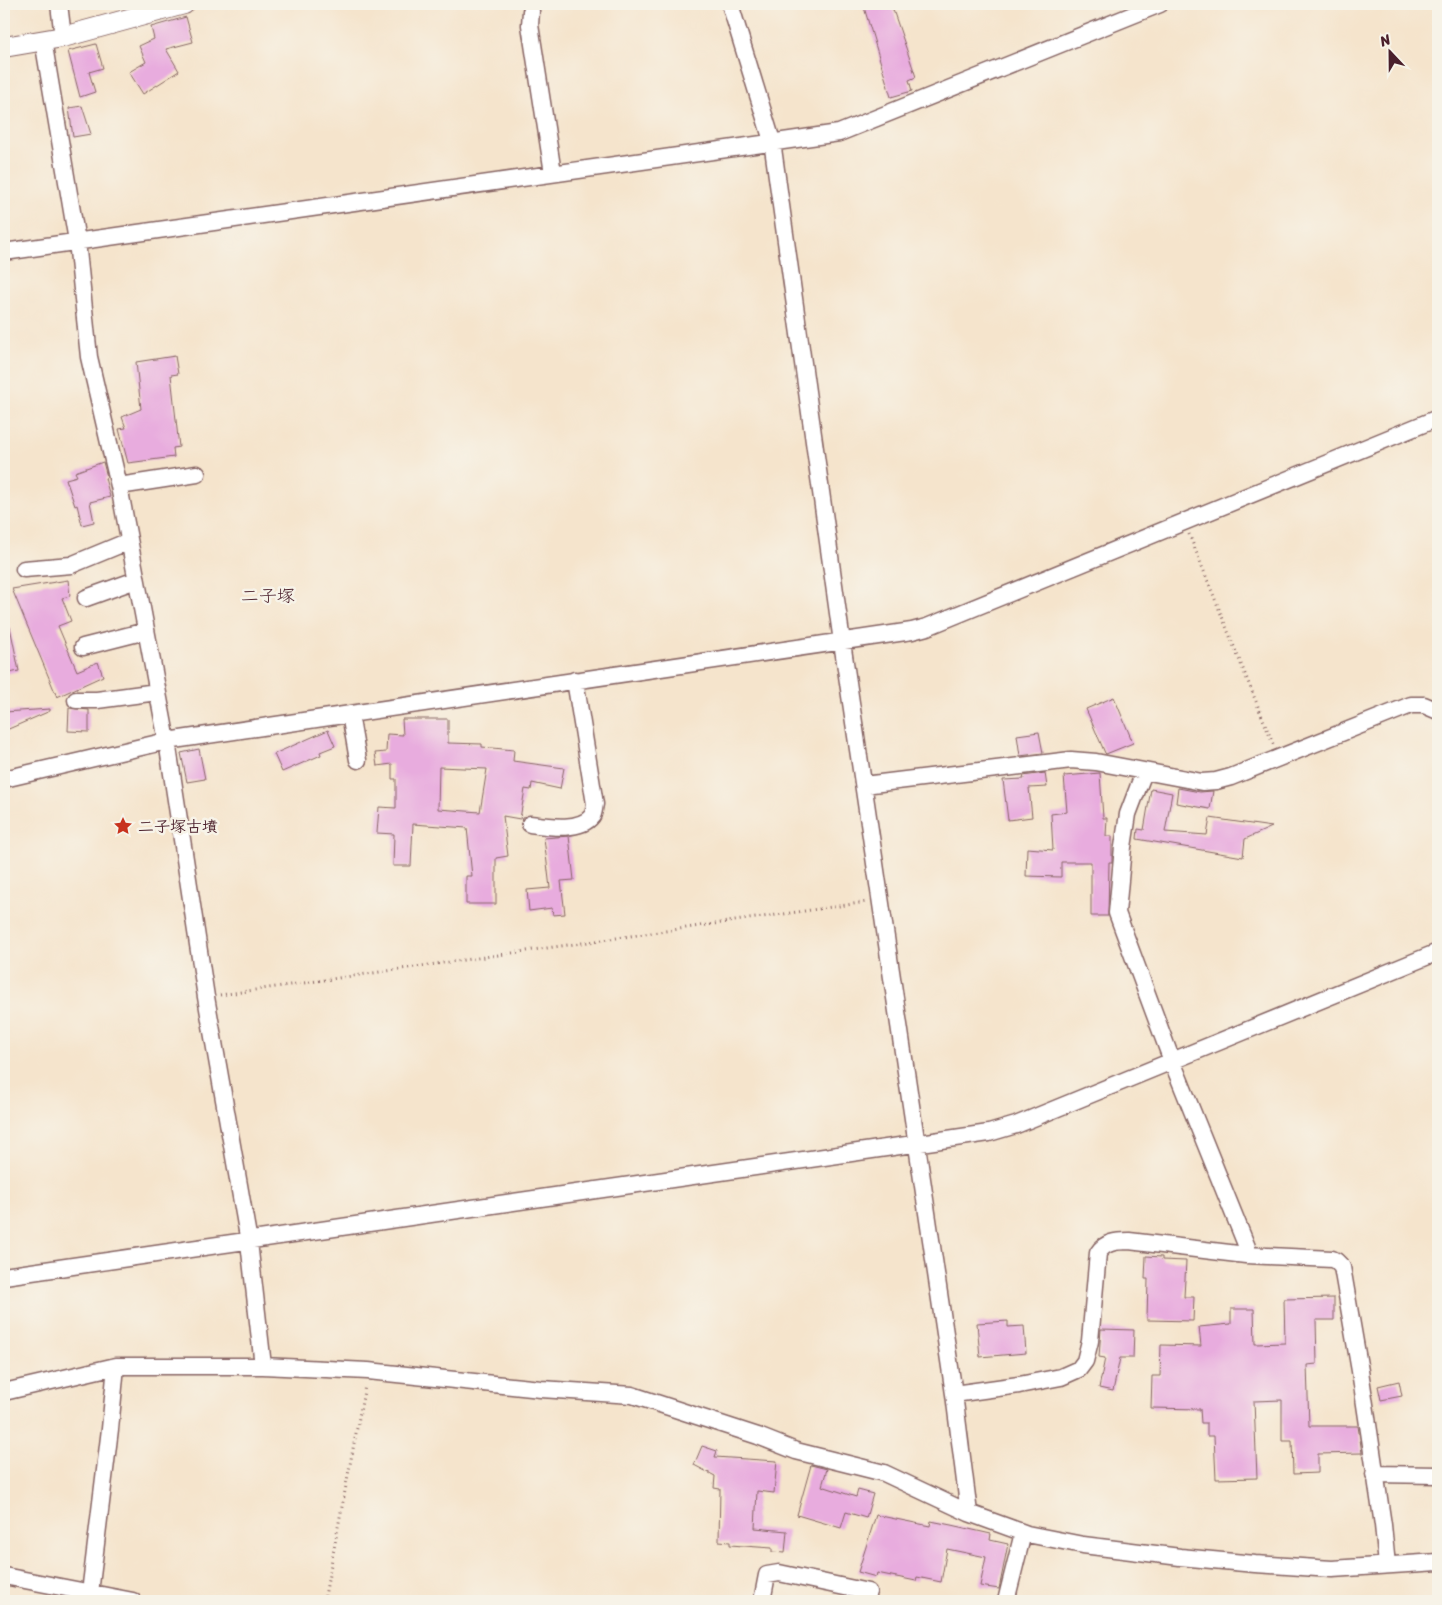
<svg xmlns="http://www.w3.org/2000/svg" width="1442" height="1605" viewBox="0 0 1442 1605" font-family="Sriracha,'Klee One',sans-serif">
<rect width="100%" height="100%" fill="#f7f3e8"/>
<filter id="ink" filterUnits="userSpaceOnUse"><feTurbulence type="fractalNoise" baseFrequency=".02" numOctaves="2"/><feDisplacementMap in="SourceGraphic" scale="10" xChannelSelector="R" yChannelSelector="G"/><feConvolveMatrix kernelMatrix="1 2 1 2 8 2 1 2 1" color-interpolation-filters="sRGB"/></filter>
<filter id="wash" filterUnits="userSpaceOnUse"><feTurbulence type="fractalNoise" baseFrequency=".0096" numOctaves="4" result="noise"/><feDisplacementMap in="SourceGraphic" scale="20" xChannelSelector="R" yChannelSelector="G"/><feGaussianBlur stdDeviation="1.12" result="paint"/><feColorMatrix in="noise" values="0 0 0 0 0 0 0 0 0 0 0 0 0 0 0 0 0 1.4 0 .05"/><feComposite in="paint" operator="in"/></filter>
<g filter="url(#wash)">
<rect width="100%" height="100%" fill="#f5e4cc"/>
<g id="blocks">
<!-- building -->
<path fill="#e8acde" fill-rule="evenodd" d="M863,4H891L916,77L909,80L912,91L891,97Z
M186,17L193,42L166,49L179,71L143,94L129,72L146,62L139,46L154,39L151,27Z
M96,44L103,68L89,72L95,92L80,97L68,51Z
M82,106L91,134L73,137L69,108Z
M175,356L178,374L171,375L179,447L173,448L174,457L128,463L119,429L126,428L122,417L141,409L136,362Z
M103,462L107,477L105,478L110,497L90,502L94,522L82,525L77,505L75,506L66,479L77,476L75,472Z
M68,580L70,596L62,598L71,621L58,626L77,671L98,662L103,676L57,697L12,589Z
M10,627L19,671L4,674V628Z
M1114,697L1133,743L1106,754L1105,753L1086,709Z
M69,708L89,710V732L68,731Z
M50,709V711L4,731V712Z
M402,719H448V743L482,744V747L514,750L513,761L564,768L560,789L532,783L531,790L525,789L520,819L503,816L508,856L496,858V904H466V876H472L467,828L413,824L411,866H393L394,834L377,833L379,807L396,808V779H392V764L377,766L375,753L386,752L387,734L403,735ZM439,767L487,769L480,812L438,809Z
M328,730L335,746L320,752L321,755L282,772L274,754Z
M1039,732L1043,753L1020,756L1017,735Z
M199,749L205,779L187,782L181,753Z
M1045,773L1047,787L1029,788L1032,817L1008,820L1003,780L1024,779L1023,776Z
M1100,773L1103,818H1107L1106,836H1112V862H1109L1108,916H1091V862H1061V877L1026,876L1027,848L1053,850L1051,814L1067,812L1064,776Z
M1178,788L1200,792L1213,791L1210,809L1176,803Z
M1151,789L1172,793L1165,832L1207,835L1210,818L1272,827L1245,839L1243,857L1137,839L1138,829L1144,830Z
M569,836L574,880L561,881L565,914L553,915L552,908L529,911L527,890L550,888L544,838Z
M1146,1256L1162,1257V1260L1186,1261L1184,1297H1194L1193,1321L1147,1320L1148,1279H1145Z
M1334,1298V1320H1316L1317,1364L1307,1365L1309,1426H1358L1362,1453L1318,1454V1473L1293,1474L1292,1441H1282V1400L1254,1401L1257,1478L1216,1479L1214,1436H1207V1423H1201L1200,1409L1151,1408L1152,1376H1160L1161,1345L1201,1346L1199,1327L1231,1324V1309H1254L1255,1344L1285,1343L1284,1299Z
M1008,1321V1327L1024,1326L1026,1353L980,1357L977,1323Z
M1101,1329L1134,1330L1133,1358H1120L1113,1391L1099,1388L1105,1358L1099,1357Z
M1399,1381L1402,1396L1381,1400L1378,1386Z
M702,1446L717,1451L715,1457L777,1461L774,1493L757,1491L755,1528L787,1531L785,1553L772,1552V1548L730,1545V1542L719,1541L720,1489L714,1488L715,1476L694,1465Z
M811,1465L827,1469L822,1486L856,1497L858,1490L873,1494L866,1518L846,1512L841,1528L797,1515Z
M876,1515L930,1526L931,1521L951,1525L991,1534L990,1540L1008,1544L999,1589L980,1586L986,1557L947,1549L941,1582L917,1577L916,1581L877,1573L876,1577L858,1572Z"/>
</g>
</g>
<g filter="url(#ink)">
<use href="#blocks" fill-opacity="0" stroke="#866463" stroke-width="1"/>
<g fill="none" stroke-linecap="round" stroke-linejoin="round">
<!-- minor casing -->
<g stroke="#866463" stroke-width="19">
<path id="minor" d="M59,4L63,37
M730,4L772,141L842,642L954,1394L969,1513
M531,11L530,25L553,173
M43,40L77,241L89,357L119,486L167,741L206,997L249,1242L263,1366
M4,252L839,133L1160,4
M119,486L197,474
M24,569L71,565L129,541
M86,598L136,580
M83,647L146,631
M76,700H97L157,692
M350,714L358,760
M1144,772L1128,814L1123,847L1117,913L1172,1061L1247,1247L1246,1255
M4,779L167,741L912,631L927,627L1438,418
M864,785L1071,760L1096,762L1202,782L1216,781L1231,777L1411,705H1424L1438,711
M530,824C546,826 580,832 592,816C594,813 594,808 595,804L575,680
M4,1276L989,1133L1016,1125L1438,952
M4,1392L116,1366H263L368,1371L541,1389L632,1395L758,1436L796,1451L884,1473L969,1513L1027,1534L1083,1545L1180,1557L1255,1564L1332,1569L1438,1562
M954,1394L1019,1385L1061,1377L1079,1369L1085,1361L1090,1341L1098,1253C1105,1242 1116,1241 1129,1241L1246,1255L1332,1259L1336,1261L1342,1267L1360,1371L1383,1525L1387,1565
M1374,1474L1438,1475
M4,1576L133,1601
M89,1601L110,1429L116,1366
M762,1601L767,1575L779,1573L868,1592
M1006,1601L1023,1533"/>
</g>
<!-- major casing -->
<g stroke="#866463" stroke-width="22">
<path id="major" d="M4,47L63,37L184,4"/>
</g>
<!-- path -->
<path stroke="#866463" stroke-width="3" stroke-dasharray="1 4" stroke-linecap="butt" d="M1189,534L1273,744
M220,995L867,902
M324,1601L365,1386"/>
<!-- minor -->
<use href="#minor" stroke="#fff" stroke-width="16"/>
<!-- major -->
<use href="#major" stroke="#fff" stroke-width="20"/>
</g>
</g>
<!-- icons -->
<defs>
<g id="sight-bare" transform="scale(1.5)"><path d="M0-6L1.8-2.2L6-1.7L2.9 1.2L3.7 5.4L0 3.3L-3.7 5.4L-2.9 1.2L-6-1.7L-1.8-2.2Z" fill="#c8321e" stroke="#f7f3e8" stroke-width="2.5" paint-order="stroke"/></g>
</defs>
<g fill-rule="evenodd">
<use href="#sight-bare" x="123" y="826"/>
</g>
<g text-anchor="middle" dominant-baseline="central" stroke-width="5" stroke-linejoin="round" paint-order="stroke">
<!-- poi labels -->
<g font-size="16" font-weight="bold" fill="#4a1f2b" stroke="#f7f3e8" text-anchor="start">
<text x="138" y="826">二子塚古墳</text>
</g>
<!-- neighbourhood labels -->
<g font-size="18" fill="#4a1f2b" stroke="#f7f3e8">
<text x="268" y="596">二子塚</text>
</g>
</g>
<!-- margin -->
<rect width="1442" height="1605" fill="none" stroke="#f7f3e8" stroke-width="20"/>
<!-- north arrow -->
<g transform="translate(1390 52) rotate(338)" stroke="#f7f3e8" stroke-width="4" paint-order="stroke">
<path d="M0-4L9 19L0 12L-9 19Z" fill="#4a1f2b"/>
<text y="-8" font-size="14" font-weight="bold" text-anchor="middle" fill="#4a1f2b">N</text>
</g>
</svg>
